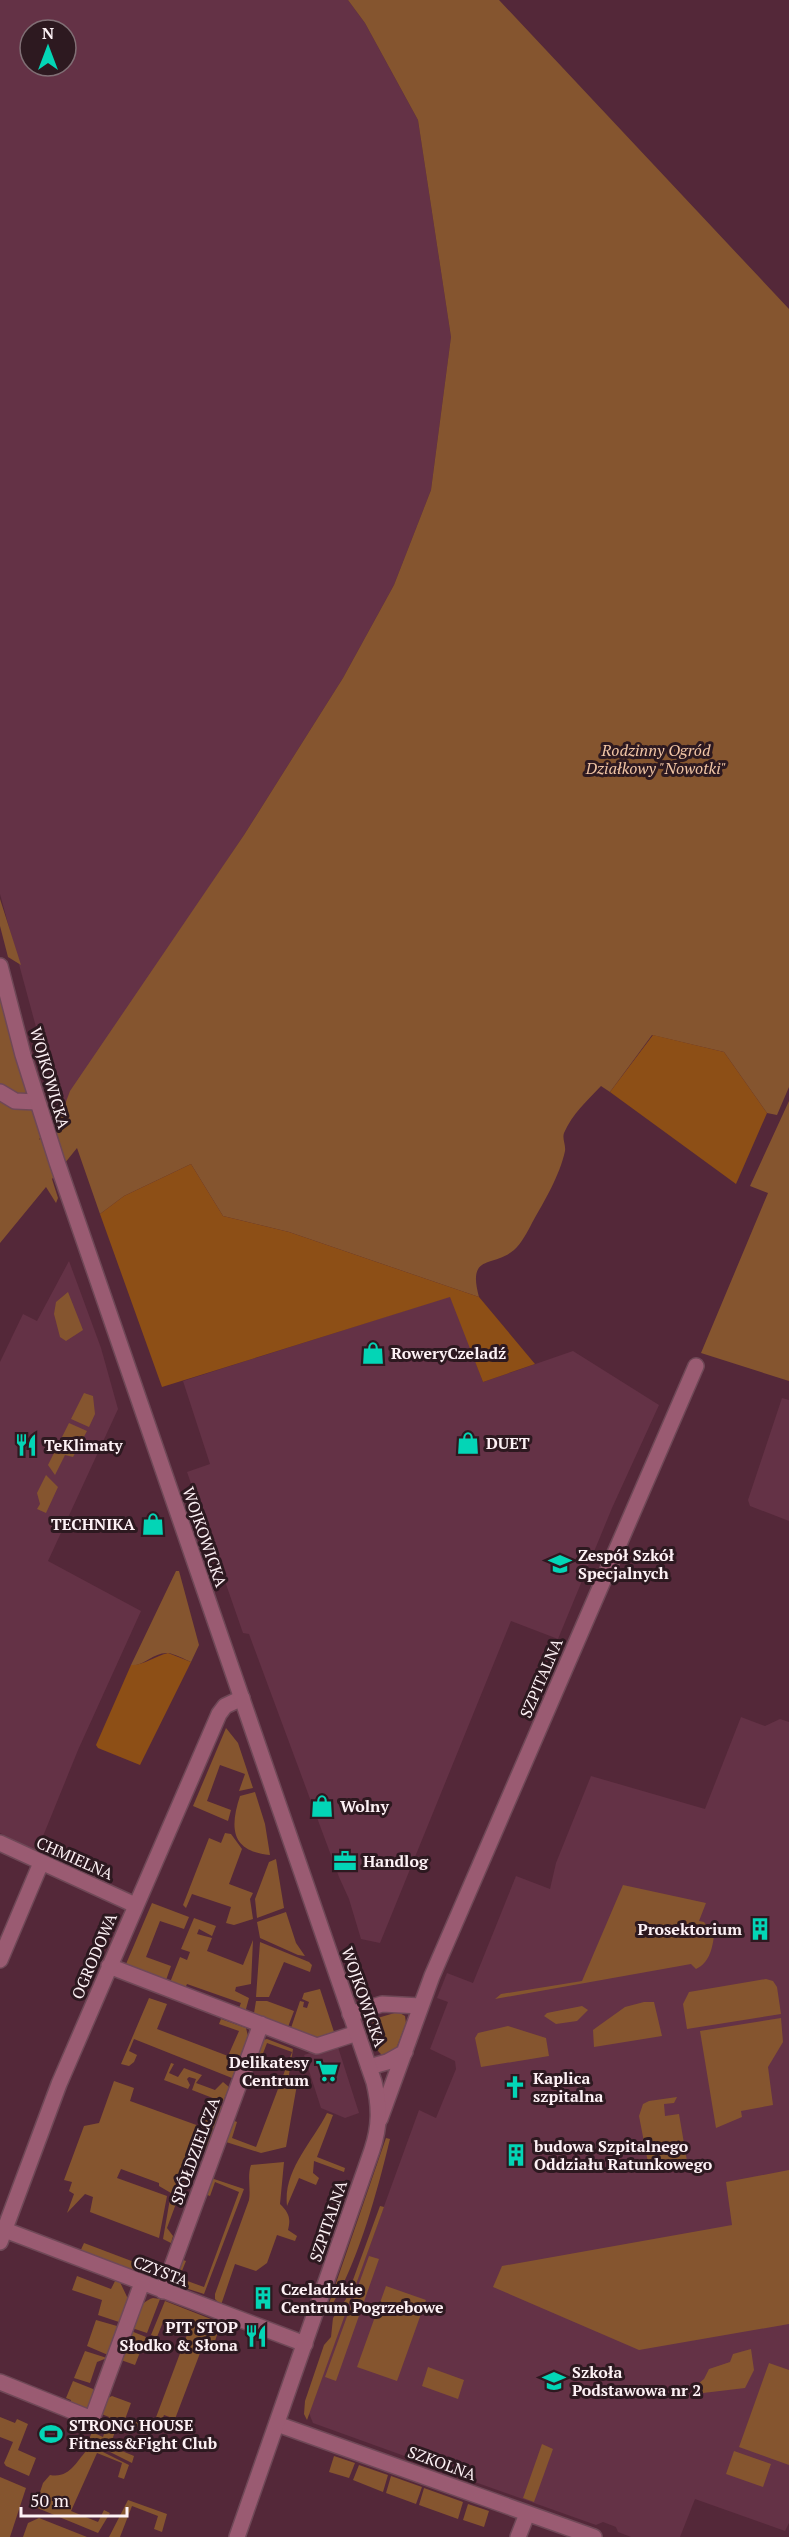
<svg xmlns="http://www.w3.org/2000/svg" width="789" height="2537" viewBox="0 0 789 2537" font-family="'PT Serif',serif">
<rect width="100%" height="100%" fill="#542839"/>
<!-- built -->
<path fill="#643246" fill-rule="evenodd" d="M0,0H348L365,23L418,120L451,337L431,490L394,585L343,678L244,835L59,1112L0,894ZM30,30H66V66H30Z
M69,1261L101,1348L118,1409L48,1561L141,1611L78,1750L37,1851L0,1833V1362L23,1314L37,1321Z
M451,1296L483,1382L573,1351L659,1405L612,1508L558,1639L511,1621L380,1943L361,1939L349,1899L339,1877L249,1634L243,1633L187,1472L210,1464L183,1381Z
M782,1398L789,1400V1521L750,1506L748,1500Z
M741,1717L765,1726L780,1719L789,1722V2523L785,2531L695,2499L680,2537H631L618,2532L616,2527L603,2522L596,2525L458,2476L455,2471L441,2466L435,2467L313,2423L309,2413L419,2110L436,2118L456,2069L455,2061L430,2049L448,2002L437,1998L447,1973L473,1983L516,1876L550,1889L556,1863L591,1776L705,1809Z
M337,2044L359,2113L345,2118L321,2108L304,2055Z"/>
<!-- green -->
<path fill="#85552f" d="M348,0H499L789,309V1087L777,1115L767,1113L724,1052L652,1035L610,1092L601,1086C587,1101 572,1114 564,1133C562,1139 566,1145 565,1151C560,1175 544,1202 532,1223C528,1231 521,1244 514,1250C493,1268 467,1253 479,1297L289,1232L223,1216L191,1164L124,1196L100,1214L77,1148L52,1179L58,1198L56,1203L46,1187L0,1243V966L45,1127L39,1140L61,1115L70,1091L244,835L343,678L394,585L431,490L451,337L418,120L365,23Z
M0,899L21,965L8,957L0,926Z
M789,1101V1381L701,1353L768,1193L750,1186Z
M68,1292L83,1330L66,1341L60,1337L54,1314L56,1302Z
M84,1393L93,1396L95,1414L89,1427L71,1419Z
M69,1423L87,1431L73,1457L65,1455L55,1475L48,1465Z
M46,1475L58,1487L46,1513L37,1509L40,1504L37,1493Z
M176,1571H179L199,1645L191,1662C184,1659 175,1654 168,1653C153,1652 144,1667 131,1665Z
M226,1728L238,1743L253,1788L239,1791L245,1774L220,1765L207,1801L231,1810L228,1821L193,1806Z
M255,1792L265,1824L270,1855C230,1851 230,1827 240,1796Z
M225,1833L231,1834L242,1849L229,1884L253,1893L250,1899L253,1919L234,1925L226,1923L231,1907L192,1894L186,1908L183,1905L209,1838L221,1843Z
M276,1859L284,1908L257,1918L255,1899L269,1862Z
M623,1885L706,1903L699,1921L704,1922L714,1936C712,1950 709,1963 696,1969L691,1964L495,1999L501,1994L582,1981Z
M152,1903L189,1917L184,1929L160,1921L146,1957L171,1966L165,1983L130,1970L126,1964Z
M286,1912L296,1943L305,1956L298,1955L260,1938L257,1922Z
M194,1918L216,1926L212,1936L199,1929L197,1934L212,1938L207,1951L243,1965L253,1940L251,1984L236,1987L235,1991L249,1998L246,2009L237,2013L241,2003L187,1984L183,1993L169,1985L180,1957L187,1960L190,1952L181,1949Z
M260,1942L309,1962L312,1965L310,1972L284,1962L269,1997H256Z
M766,1979L773,1981L777,1987L781,2014L687,2029L683,2004L689,1992Z
M320,1989L336,2038L318,2042L291,2028L300,2001L304,2002L303,2007L307,2008L309,2002L302,1999L304,1993Z
M149,1998L167,2004L157,2029L228,2056L239,2031L219,2024L221,2019L246,2028L248,2036L232,2078L134,2039L129,2051L137,2055L134,2062L129,2066L121,2064Z
M256,2001H267L294,2011L288,2027L254,2013Z
M644,2002H654L662,2036L594,2047L593,2030L597,2027L625,2007Z
M582,2006L588,2010L577,2021L556,2024L544,2016L547,2013Z
M398,2012L405,2016L406,2023L396,2049L382,2055C372,2047 370,2030 374,2019Z
M781,2018L783,2042L768,2067L773,2105L741,2111L742,2117L716,2128L700,2031Z
M508,2026L546,2038L549,2056L481,2067L475,2038L478,2033Z
M267,2039L293,2049L288,2081L298,2079L286,2147L261,2153L226,2142L232,2120L237,2122L232,2138L256,2147L292,2052L267,2043L262,2056L256,2054L262,2040Z
M171,2063L174,2064L169,2073L178,2077L184,2068L202,2075L196,2083L215,2090L223,2082L229,2087L223,2102L192,2090L196,2079L189,2077L187,2079L190,2085L188,2089L164,2080Z
M114,2081L134,2088L130,2101L202,2127L212,2102L222,2107L206,2148L195,2152L167,2228L173,2236L171,2243L163,2239L171,2193L159,2186V2183L121,2169L117,2178L167,2196L159,2238L90,2212L93,2197L85,2194L67,2213L74,2194L69,2191L72,2182L64,2180L84,2126L99,2123Z
M677,2097L674,2103L664,2104L665,2116L679,2114L687,2161H695L693,2165C679,2171 662,2175 649,2168L639,2116L643,2104L649,2101Z
M327,2113L333,2115L317,2157L345,2168L344,2172L314,2161L313,2173L319,2178L316,2185L299,2178L287,2206C283,2170 312,2143 327,2113Z
M386,2138L390,2139C378,2189 355,2275 325,2315Z
M284,2162L280,2204C289,2213 291,2218 288,2230L297,2236L295,2241L277,2235L267,2263L256,2271L235,2264L221,2305L215,2299V2294L249,2200C251,2189 247,2176 251,2165Z
M789,2170V2324L639,2350L493,2287L502,2266L732,2225L726,2182Z
M211,2178L244,2189L204,2294L176,2285L173,2277L180,2259L186,2261L179,2278L204,2287L239,2192L215,2182L210,2196L205,2194Z
M380,2206L384,2207L307,2420L304,2414L305,2401L324,2345L331,2337L333,2318L346,2299Z
M84,2243L150,2268L153,2263L161,2265C159,2275 155,2278 145,2278L79,2254Z
M369,2256L379,2259L336,2381L325,2377Z
M77,2276L111,2289L116,2279L119,2280L129,2301L119,2322L98,2315L102,2300L72,2290Z
M386,2286L426,2300L397,2381L357,2367Z
M153,2298L160,2299L147,2333L132,2328C137,2315 139,2302 153,2298Z
M165,2301L221,2323L215,2341L205,2340L175,2419L164,2415L157,2433L128,2423L129,2419L152,2428L188,2332L163,2322L157,2337L151,2335Z
M96,2320L117,2326L108,2355L87,2346Z
M131,2331L146,2337L135,2365L121,2360Z
M751,2349L754,2370L745,2388L703,2393L699,2390L698,2384L704,2379L709,2369L730,2362L733,2354Z
M85,2351L107,2358L97,2362L90,2383L74,2378Z
M769,2363L789,2370V2465L739,2447Z
M428,2367L464,2380L458,2399L422,2386Z
M73,2381L93,2389L96,2398L90,2410L70,2408L71,2400L66,2398Z
M112,2396L131,2403L124,2422L119,2420L110,2446L134,2456L132,2463L100,2447L87,2444L92,2432L103,2437L109,2417L99,2413L104,2400Z
M0,2417L15,2423L17,2419L28,2424L18,2450L36,2458L29,2476L6,2466L4,2463L13,2442L0,2437Z
M542,2444L553,2449L534,2502L523,2498Z
M88,2449L101,2451L129,2465L124,2479L118,2477L122,2463L97,2453L71,2511L98,2522L104,2510L110,2513L98,2533L35,2507L43,2483L50,2475C70,2479 77,2460 88,2449Z
M734,2451L771,2464L763,2487L726,2474Z
M334,2456L355,2463L349,2478L329,2472Z
M359,2465L388,2475L383,2492L353,2480Z
M391,2476L422,2487L416,2504L386,2493Z
M0,2477L26,2488L10,2537H0Z
M424,2488L463,2502L458,2519L419,2505Z
M128,2500L167,2514L162,2532L154,2529L158,2516L132,2506L120,2537H109Z
M468,2504L489,2511L484,2527L463,2520Z
M39,2518L87,2537H23L28,2523Z"/>
<!-- forest -->
<path fill="#8d4f16" d="M653,1035L724,1052L767,1113L736,1184L610,1092Z
M191,1164L223,1216L289,1232L479,1297L535,1364L483,1382L450,1297L162,1387L100,1214L124,1196Z
M168,1653L191,1662L140,1765L98,1748L96,1745L131,1665C142,1666 156,1656 168,1653Z"/>
<g fill="none" stroke-linecap="round" stroke-linejoin="round">
<!-- minor casing -->
<g stroke="#6f4857" stroke-width="18">
<path id="minor" d="M0,1092L15,1101L37,1102
M0,1843L135,1905
M0,1960L41,1863
M109,1966L317,2046L357,2033
M350,2014L382,2004L421,2006
M369,2067L387,2062L405,2052
M380,2119L432,1976L696,1366
M5,2230L305,2344
M0,2242L59,2084L219,1714L225,1706L242,1698
M163,2291L261,2024
M0,2382L92,2419L142,2283
M277,2424L594,2537
M518,2537L527,2514"/>
</g>
<!-- tertiary casing -->
<g stroke="#6f4857" stroke-width="18">
<path id="tertiary" d="M0,966L23,1055L57,1162L374,2082C380,2107 380,2126 372,2150L237,2537"/>
</g>
<!-- minor -->
<use href="#minor" stroke="#9a5b72" stroke-width="15"/>
<!-- tertiary -->
<use href="#tertiary" stroke="#9a5b72" stroke-width="15"/>
</g>
<!-- icons -->
<defs>
<g id="shop-bare" transform="scale(1.8)"><path d="M-5-2.5h2.3a2.7 3.5 0 0 1 5.4 0H5L5.5 6h-11ZM-1.5-2.5h3a1.5 2.3 0 0 0-3 0Z" fill="#03d5b6" stroke="#2d1920" stroke-width="2.5" paint-order="stroke"/></g>
<g id="restaurant-bare" transform="scale(1.8)"><path d="M-5-6h1v4h1v-4h1v4h1v-4h1v5L-1.5 .5V6h-2V.5L-5-1ZM5-6V6H3V1.5H1.5Q1.5-4 5-6Z" fill="#03d5b6" stroke="#2d1920" stroke-width="2.5" paint-order="stroke"/></g>
<g id="school-bare" transform="scale(1.8)"><path d="M0-5L7-2L0 1L-7-2ZM-4 1L0 2.5L4 1V4Q0 6-4 4Z" fill="#03d5b6" stroke="#2d1920" stroke-width="2.5" paint-order="stroke"/></g>
<g id="office-bare" transform="scale(1.8)"><path d="M-6-3h4V-5.5h4V-3h4V5H-6ZM-1-4.5V-3h2v-1.5ZM-6 0V1H6V0Z" fill="#03d5b6" stroke="#2d1920" stroke-width="2.5" paint-order="stroke"/></g>
<g id="building-bare" transform="scale(1.8)"><path d="M-4-6H4V6H1V3H-1V6H-4ZM-2.5-4.3h1.7v1.8h-1.7ZM.8-4.3h1.7v1.8H.8ZM-2.5-1h1.7V.8h-1.7ZM.8-1h1.7V.8H.8Z" fill="#03d5b6" stroke="#2d1920" stroke-width="2.5" paint-order="stroke"/></g>
<g id="supermarket-bare" transform="scale(1.8)"><path d="M-6-5.5h2.5l.6 2H6L4.5 2H-2.5L-4.4-4H-6ZM-1.5 3.2a1.3 1.3 0 1 0 .1 0ZM3 3.2a1.3 1.3 0 1 0 .1 0Z" fill="#03d5b6" stroke="#2d1920" stroke-width="2.5" paint-order="stroke"/></g>
<g id="church-bare" transform="scale(1.8)"><path d="M-1.2-6h2.4v3.5h3.3v2.4h-3.3V6h-2.4V-.1h-3.3v-2.4h3.3Z" fill="#03d5b6" stroke="#2d1920" stroke-width="2.5" paint-order="stroke"/></g>
<g id="stadium-bare" transform="scale(1.8)"><path d="M0-5a6.5 5 0 1 0 0 10a6.5 5 0 1 0 0-10ZM-3.5-1.8h7v3.6h-7Z" fill="#03d5b6" stroke="#2d1920" stroke-width="2.5" paint-order="stroke"/></g>
</defs>
<g fill-rule="evenodd">
<use href="#shop-bare" x="373" y="1353"/>
<use href="#shop-bare" x="468" y="1443"/>
<use href="#restaurant-bare" x="26" y="1445"/>
<use href="#shop-bare" x="153" y="1524"/>
<use href="#school-bare" x="560" y="1564"/>
<use href="#shop-bare" x="322" y="1806"/>
<use href="#office-bare" x="345" y="1861"/>
<use href="#building-bare" x="760" y="1929"/>
<use href="#supermarket-bare" x="327" y="2071"/>
<use href="#church-bare" x="515" y="2087"/>
<use href="#building-bare" x="516" y="2155"/>
<use href="#building-bare" x="263" y="2298"/>
<use href="#restaurant-bare" x="256" y="2336"/>
<use href="#school-bare" x="554" y="2381"/>
<use href="#stadium-bare" x="51" y="2434"/>
</g>
<g text-anchor="middle" dominant-baseline="central" stroke-width="6" stroke-linejoin="round" paint-order="stroke">
<!-- park labels -->
<g font-size="16" font-style="italic" fill="#f1c5a5" stroke="#2d1920">
<text x="656" y="750">Rodzinny Ogród<tspan x="656" dy="18">Działkowy "Nowotki"</tspan></text>
</g>
<!-- street labels -->
<g font-size="16" fill="#fdf1f5" stroke="#2d1920">
<text transform="translate(50 1078) rotate(74)">WOJKOWICKA</text>
<text transform="translate(205 1537) rotate(71)">WOJKOWICKA</text>
<text transform="translate(541 1678) rotate(-67)">SZPITALNA</text>
<text transform="translate(75 1858) rotate(24)">CHMIELNA</text>
<text transform="translate(94 1956) rotate(-67)">OGRODOWA</text>
<text transform="translate(364 1997) rotate(71)">WOJKOWICKA</text>
<text transform="translate(195 2151) rotate(-70)">SPÓŁDZIELCZA</text>
<text transform="translate(328 2221) rotate(-71)">SZPITALNA</text>
<text transform="translate(161 2271) rotate(21)">CZYSTA</text>
<text transform="translate(442 2463) rotate(20)">SZKOLNA</text>
</g>
<!-- poi labels -->
<g font-size="16" font-weight="bold" fill="#fdf1f5" stroke="#2d1920" text-anchor="start">
<text x="391" y="1353">RoweryCzeladź</text>
<text x="486" y="1443">DUET</text>
<text x="44" y="1445">TeKlimaty</text>
<text x="135" y="1524" text-anchor="end">TECHNIKA</text>
<text x="578" y="1555">Zespół Szkół<tspan x="578" dy="18">Specjalnych</tspan></text>
<text x="340" y="1806">Wolny</text>
<text x="363" y="1861">Handlog</text>
<text x="742" y="1929" text-anchor="end">Prosektorium</text>
<text x="309" y="2062" text-anchor="end">Delikatesy<tspan x="309" dy="18">Centrum</tspan></text>
<text x="533" y="2078">Kaplica<tspan x="533" dy="18">szpitalna</tspan></text>
<text x="534" y="2146">budowa Szpitalnego<tspan x="534" dy="18">Oddziału Ratunkowego</tspan></text>
<text x="281" y="2289">Czeladzkie<tspan x="281" dy="18">Centrum Pogrzebowe</tspan></text>
<text x="238" y="2327" text-anchor="end">PIT STOP<tspan x="238" dy="18">Słodko &amp; Słona</tspan></text>
<text x="572" y="2372">Szkoła<tspan x="572" dy="18">Podstawowa nr 2</tspan></text>
<text x="69" y="2425">STRONG HOUSE<tspan x="69" dy="18">Fitness&amp;Fight Club</tspan></text>
</g>
</g>
<!-- north arrow -->
<g transform="translate(48 48)"><circle r="28" fill="#2d1920" stroke="#806f75" stroke-width="1.5"/>
<path d="M0-4.5L10 22L0 15L-10 22Z" fill="#03d5b6"/>
<text y="-9" font-size="16" font-weight="bold" text-anchor="middle" fill="#fdf1f5">N</text>
</g>
<!-- scale -->
<path d="M21 2507v9h106v-9" fill="none" stroke="#fdf1f5" stroke-width="3"/>
<text x="30" y="2507" font-size="18" fill="#fdf1f5" stroke="#2d1920" stroke-width="4.5" paint-order="stroke">50 m</text>
</svg>
